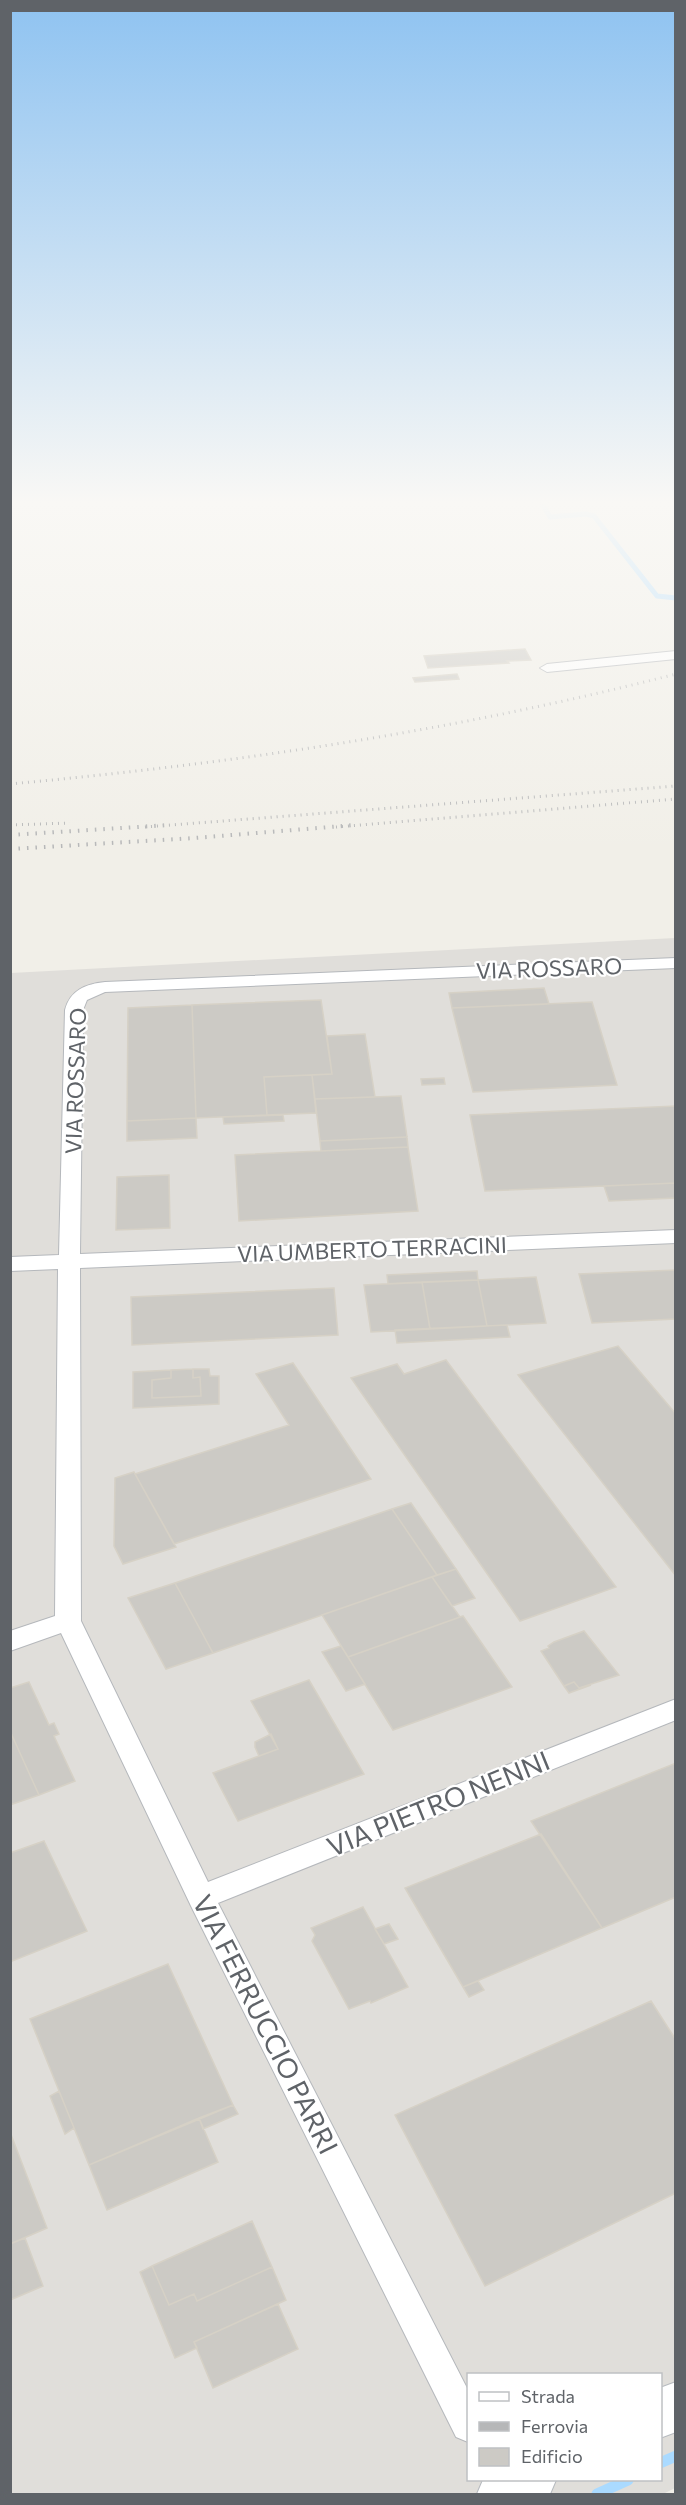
<svg xmlns="http://www.w3.org/2000/svg" width="686" height="2505" viewBox="0 0 686 2505" font-family="Commissioner,sans-serif">
<rect width="100%" height="100%" fill="#f1efe8"/>
<!-- industrial -->
<path fill="#e0deda" fill-rule="evenodd" d="M675,938V2488L663,2494H11V973ZM468,2374H660V2480H468Z"/>
<g fill="none" stroke-linecap="round" stroke-linejoin="round">
<!-- stream-far1 -->
<path stroke="#aadaff" stroke-width="5" d="M541,501L550,517L586,514L594,516L657,596L676,598"/>
<!-- stream -->
<path stroke="#aadaff" stroke-width="11" d="M660,2463L676,2456
M597,2494L628,2480"/>
</g>
<!-- building -->
<path fill="#cccac5" stroke="#d6d1c6" stroke-width="1.5" d="M525,649L531,660L507,661L509,663L428,668L424,656Z
M457,674L459,679L415,682L413,678Z
M544,988L549,1004L452,1008L449,993Z
M321,1000L332,1074L264,1077L267,1115L196,1118L192,1005Z
M592,1002L617,1085L473,1092L452,1008Z
M192,1005L196,1118L127,1121L128,1008Z
M365,1034L375,1097L315,1099L312,1075L332,1074L327,1036Z
M312,1075L316,1113L267,1115L264,1077Z
M444,1078L445,1084L422,1085L421,1079Z
M401,1096L407,1137L320,1141L315,1099Z
M676,1106V1183L485,1191L470,1115Z
M283,1115L284,1121L224,1124L223,1117Z
M196,1118L197,1138L127,1141V1121Z
M407,1137L408,1147L321,1151L320,1141Z
M408,1147L418,1211L239,1221L235,1155Z
M169,1175L170,1228L116,1230L117,1177Z
M676,1183V1198L609,1201L604,1186Z
M676,1270V1319L592,1323L579,1274Z
M477,1271L478,1280L388,1284L387,1275Z
M536,1277L546,1323L487,1326L478,1280Z
M478,1280L487,1326L430,1329L422,1282Z
M422,1282L430,1329L371,1332L364,1285Z
M334,1288L338,1335L132,1345L131,1297Z
M507,1325L510,1337L397,1343L395,1330Z
M618,1346L676,1414V1576L518,1375Z
M446,1360L616,1587L520,1621L351,1378L397,1364L404,1374Z
M293,1363L371,1479L174,1544L135,1474L289,1425L256,1374Z
M193,1369V1378L200,1377L201,1396L152,1398V1380L171,1378V1370Z
M193,1369H209L210,1376H219V1404L133,1408V1372L171,1370V1378L152,1380V1398L201,1396L200,1377L193,1378Z
M134,1472L176,1547L123,1564L114,1546L115,1478Z
M411,1503L456,1569L437,1575L392,1509Z
M392,1509L437,1575L213,1653L175,1583Z
M456,1569L475,1598L452,1606L432,1577Z
M432,1577L460,1617L348,1657L322,1615Z
M175,1583L213,1653L166,1669L128,1598Z
M463,1616L512,1687L393,1730L348,1657Z
M584,1631L619,1675L579,1688L574,1682L564,1686L541,1651L549,1648L548,1646L554,1642Z
M341,1646L365,1684L346,1691L322,1652Z
M309,1680L364,1774L238,1821L213,1773L278,1749L251,1701Z
M29,1682L49,1725L54,1723L59,1734L54,1736L75,1781L39,1795L10,1731V1688Z
M574,1682L579,1688L591,1685L569,1693L564,1686Z
M10,1731L39,1795L10,1805Z
M271,1734L278,1749L259,1756L255,1747V1742Z
M676,1763V1897L602,1928L531,1821Z
M541,1834L602,1928L463,1987L405,1888Z
M44,1841L87,1931L10,1962V1853Z
M363,1907L408,1987L371,2003L370,2001L349,2009L312,1941L315,1935L311,1928Z
M389,1924L398,1939L384,1944L375,1929Z
M168,1964L233,2105L89,2165L30,2019Z
M478,1981L484,1990L469,1997L463,1987Z
M651,2001L676,2040V2193L485,2286L395,2115Z
M59,2091L74,2128L65,2134L50,2096Z
M233,2105L238,2114L203,2129L199,2118Z
M199,2118L218,2162L107,2210L89,2165Z
M10,2132L47,2228L10,2244Z
M252,2221L272,2267L197,2301L194,2294L169,2305L152,2266Z
M25,2238L43,2286L10,2300V2244Z
M152,2266L169,2305L194,2294L197,2301L272,2267L286,2300L194,2342L197,2348L175,2358L140,2272Z
M278,2304L298,2349L213,2388L194,2342Z"/>
<g fill="none" stroke-linecap="round" stroke-linejoin="round">
<!-- street casing -->
<g stroke="#b5b8bc" stroke-width="2">
<path id="street" d="M676,651V659L547,672L540,668L547,664Z
M676,958V968L105,992L87,1000L83,1010L80,1254L676,1230V1243L80,1268L81,1621L208,1882L676,1699V1720L218,1903L468,2390V2442L456,2437L191,1906L61,1633L10,1651V1631L55,1616L58,1269L10,1271V1257L59,1255L65,1010C70,990 86,984 105,982Z"/>
</g>
<!-- secondary casing -->
<g stroke="#b6babf" stroke-width="2">
<path id="secondary" d="M676,2382V2432L660,2438V2388Z
M483,2480H556L550,2494H477Z"/>
</g>
<!-- street -->
<use href="#street" fill="#fff" fill-rule="evenodd"/>
<!-- secondary -->
<use href="#secondary" fill="#fff" fill-rule="evenodd"/>
<!-- rail-far1 -->
<path stroke="#b6b7b8" stroke-width="3" stroke-dasharray="1 5" stroke-linecap="butt" d="M10,784C237,763 455,731 676,674
M10,825L70,823
M145,827L676,786
M336,827L676,799"/>
<!-- rail -->
<path stroke="#b6b7b8" stroke-width="4" stroke-dasharray="1.5 7" stroke-linecap="butt" d="M10,835L169,825
M10,849L195,838L355,825"/>
</g>
<!-- sky -->
<linearGradient id="sky" x2="0" y2="1"><stop stop-color="#8fc3f1"/><stop offset="0.59" stop-color="#f9f8f5"/><stop offset="1" stop-color="#f9f8f5" stop-opacity="0"/></linearGradient>
<rect width="686" height="852" fill="url(#sky)"/>
<g text-anchor="middle" dominant-baseline="central" stroke-width="4.5" stroke-linejoin="round" paint-order="stroke">
<!-- street labels -->
<g font-size="22" fill="#5f6368" stroke="#fff">
<text transform="translate(549 968) rotate(-2)">VIA ROSSARO</text>
<text transform="translate(75 1081) rotate(-88)">VIA ROSSARO</text>
<text transform="translate(372 1249) rotate(-2)">VIA UMBERTO TERRACINI</text>
</g>
<!-- near-street labels -->
<g font-size="27" fill="#5f6368" stroke="#fff">
<text transform="translate(438 1803) rotate(-22)">VIA PIETRO NENNI</text>
<text transform="translate(266 2024) rotate(63)">VIA FERRUCCIO PARRI</text>
</g>
</g>
<!-- border -->
<rect width="686" height="2505" fill="none" stroke="#5f6368" stroke-width="24"/>
<!-- legend -->
<rect x="467" y="2373" width="195" height="108" fill="#ffffff" stroke="#bfc1c3" stroke-width="1.5"/>
<rect x="479" y="2392" width="30" height="9" fill="#ffffff" stroke="#bfc1c3" stroke-width="1.5"/>
<text x="521" y="2403" font-size="18" fill="#5f6368">Strada</text>
<rect x="479" y="2422" width="30" height="9" fill="#b6b7b8" stroke="#bfc1c3" stroke-width="1.5"/>
<text x="521" y="2433" font-size="18" fill="#5f6368">Ferrovia</text>
<rect x="479" y="2448" width="30" height="18" fill="#cccac5" stroke="#bfc1c3" stroke-width="1.5"/>
<text x="521" y="2463" font-size="18" fill="#5f6368">Edificio</text>
</svg>
